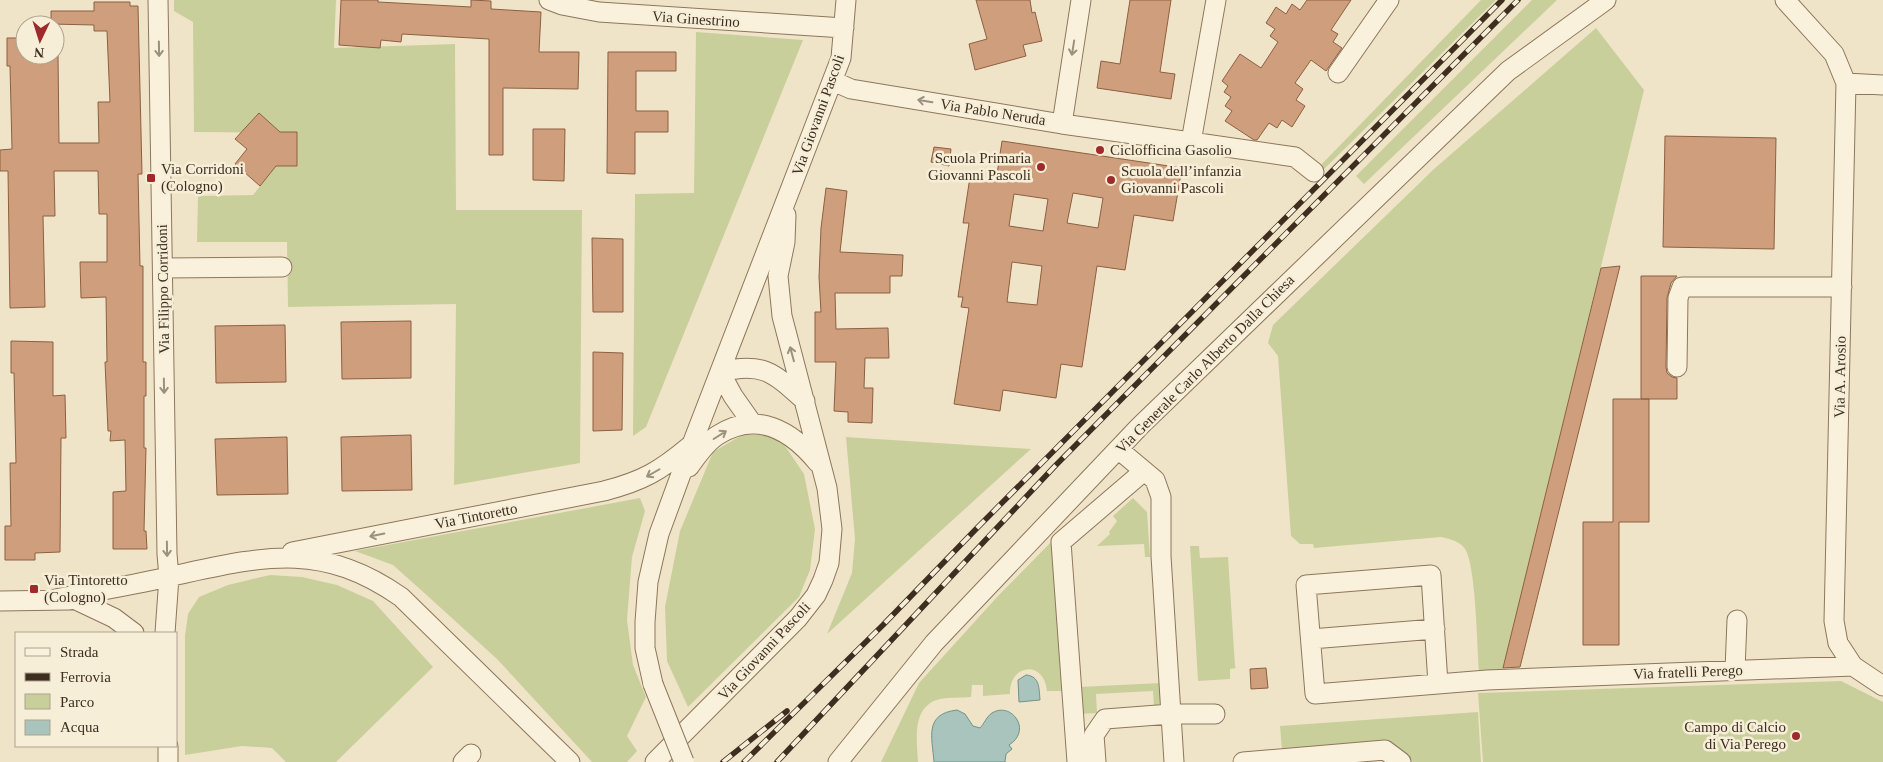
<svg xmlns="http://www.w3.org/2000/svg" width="1883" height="762" viewBox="0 0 1883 762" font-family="'Times New Roman',serif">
<rect width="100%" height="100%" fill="#f0e4c8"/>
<!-- green -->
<path fill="#c9cf9b" d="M174,0H336L334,48L455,44L456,210H582L580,463L454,485L456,304L288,307L287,242H197L198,196L253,195L276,166H297V133L194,132L193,22L174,11Z
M1481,0H1496L1320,173L1317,169Z
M1532,0H1557L1364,184L1356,176Z
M1596,28L1644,90L1503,669L1479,671C1477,647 1476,565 1465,549C1460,541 1449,539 1441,537L1314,548L1313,544H1300L1291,536L1278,356L1268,343L1273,325L1434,169Z
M696,32L803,40L646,427L633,436L635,194L694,193Z
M742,435H762L781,440L804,474L815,529L810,570L799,597L688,707L667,661L665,607L680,531L713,452Z
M846,437L1031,449L827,634L852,573L855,539Z
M640,498L645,511L632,557L627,620L633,665L646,697L627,736L637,751L627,762H592L497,659L421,590L393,565L355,551Z
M1133,498L1147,512L1150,557H1145L1144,544L1097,546L1110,534L1109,532L1117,521L1113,516Z
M1056,537L1065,691H1047C1044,659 1009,664 1010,694L983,696V685H972L971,697C961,698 950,697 940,699C911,706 917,740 918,762H881L919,683L998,596Z
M1190,546H1199L1200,558L1228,557L1235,666L1236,668L1230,669V679L1198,681Z
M270,575L302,577L337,585L373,601L433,667L336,762H286L272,748L242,746L185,755V636L188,614L199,597L228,585Z
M1841,681L1883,702V762H1483L1478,693Z
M1161,683L1162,707L1154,708L1153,691L1096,694L1097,713L1080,714L1079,687Z
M1478,712L1481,762H1413L1388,742L1282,750L1280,726Z"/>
<!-- water -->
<path fill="#a9c4bc" stroke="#6f938a" d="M1026,675C1040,676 1039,689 1040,700L1019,702L1018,680Z
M957,710L965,714L973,726L980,728C984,724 987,716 992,713C1011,701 1033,730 1009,745L1012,749L1006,754L1005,762H934C932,737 924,714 957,710Z"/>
<!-- building -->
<path fill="#cf9f7d" stroke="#8d5f41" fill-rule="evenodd" d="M341,0H378V2L471,7V0L491,1V9L541,12L539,52H579L578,89L503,88V155H489V39L402,34L401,42L381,40L380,48L339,45Z
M976,0H1030L1032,13L1035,12L1042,41L1023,45L1026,56L975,70L969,44L987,39Z
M1130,0H1171L1160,72L1175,74L1171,99L1097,88L1101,61L1120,64Z
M1307,0H1351L1331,30L1338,34L1333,42L1342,48L1326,71L1311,60L1295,83L1303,89L1296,100L1305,106L1292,127L1282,120L1277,128L1269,123L1257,140H1254L1225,121L1232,111L1225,106L1231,97L1224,92L1228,86L1222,81L1240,54L1261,68L1278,42L1270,36L1275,29L1266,23L1276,7L1286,14L1292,4L1300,10Z
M94,2H130V6H138L142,174H138L140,266H143V362H146V396H144V448H146L144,531H146L147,549H113V492L126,491L125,440L110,441L111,431H108L105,362H107L106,297L81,298L80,262H107V214H99L98,171H54L55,216H43L45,307L10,308L8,171H0V150L12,149L10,66H7V38H25V55H58L59,143H99L98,102H110L107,31H94V25L51,24V11H94Z
M608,52H676V71H636V111H668V132H635V174L607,173Z
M259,113L280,132H297V166H276L260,186L235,164L247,149L235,139Z
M533,129H565L564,181L533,180Z
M1665,136L1776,138L1774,249L1663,247Z
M1002,141L1182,168L1173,221L1134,215L1125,270L1097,266L1082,367L1061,364L1056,398L1003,390L1000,411L954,404L969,308L961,307L963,297H958L969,223H963L970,177L996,181ZM1073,193L1103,198L1098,228L1067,223ZM1014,194L1048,199L1043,231L1009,226ZM1012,262L1042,266L1037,305L1007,302Z
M934,147L951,149L949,166L931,162Z
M826,188L847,191L840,252L903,255L902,276H890V293H835L836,329L888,328L889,358H865L864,388H873L872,423L848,422V412L834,411L836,362H815V312H821L819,277L821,228Z
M592,238L623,239V312H593Z
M1620,266L1520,667L1503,668L1601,268Z
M1641,276H1677L1671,283L1667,298L1666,367L1667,373L1672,377L1677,378V399H1641Z
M411,321V378L342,379L341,322Z
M285,325L286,382L216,383L215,326Z
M11,341L53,342V396L65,395L66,438H61L60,552L35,553V560H5V526H11L10,463H16L14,373H11Z
M593,352L623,353L622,430L593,431Z
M1613,399H1649V522H1619V645H1583V522H1613Z
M411,435L412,490L342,491L341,437Z
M287,437L288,494L217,495L215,439Z
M1266,668L1268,688L1251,689L1250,669Z"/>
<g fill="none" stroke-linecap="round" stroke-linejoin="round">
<!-- minor casing -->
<g stroke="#8d765c" stroke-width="21">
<path id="minor" d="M158,0L167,554L169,577L165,633
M549,0L562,5L599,12L844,28
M1785,0L1834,54L1846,83L1834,621L1838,643L1853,666
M1338,73L1389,0
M833,81L851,89L1062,124L1081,0
M1846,83L1883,85
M1062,124L1191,142L1216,0
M1191,142L1295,157L1314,172
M163,268L282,267
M1677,367L1678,298L1682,287H1842
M752,423L733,396L720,372C763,361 774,373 805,401
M1118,449L1155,480L1161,497V556L1174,762
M689,467C697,456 706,442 718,435C757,410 792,431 818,463
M292,552L604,491C643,481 660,471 691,445
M56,599C95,591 134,585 172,576C261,557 320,540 401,597L570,762
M76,600L114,618L134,633
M0,601L69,600
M1311,639L1435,629
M1735,670L1737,620
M653,684L645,648V622L648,582L659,534L692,444L841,58L846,0
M1438,684L1431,575L1306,585L1315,694L1487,680L1853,666L1883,686
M168,746V762
M463,762L471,754
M655,762L798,618L816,595L823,580L829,563L832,529L827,488L782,316L778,276L785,242L786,215
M838,762L934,643L1140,426L1508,71L1606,0
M1077,762L1061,542L1144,471
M1096,762L1094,735L1105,719L1171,714H1215
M1243,762L1385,750L1401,762"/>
</g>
<!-- minor -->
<use href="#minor" stroke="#faf1dc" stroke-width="19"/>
<!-- rail casing -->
<g stroke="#3d2e20" stroke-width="5.5">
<path id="rail" d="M723,762L787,711
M744,762L883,625L978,527L1502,0
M777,762L1055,466L1518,0"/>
</g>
<!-- rail -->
<use href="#rail" stroke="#f7eed8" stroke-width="4" stroke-dasharray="11" stroke-linecap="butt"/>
<!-- minor-bridge casing -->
<g stroke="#8d765c" stroke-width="21" stroke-linecap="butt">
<path id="minor-bridge" d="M653,684L684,762"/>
</g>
<!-- minor-bridge -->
<use href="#minor-bridge" stroke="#faf1dc" stroke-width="19"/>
</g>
<!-- one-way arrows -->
<defs><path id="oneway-shaft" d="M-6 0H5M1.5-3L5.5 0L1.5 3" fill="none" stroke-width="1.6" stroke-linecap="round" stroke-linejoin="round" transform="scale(1.25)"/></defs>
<g stroke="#9c907e">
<use href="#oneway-shaft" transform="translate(1073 48) rotate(99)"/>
<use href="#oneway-shaft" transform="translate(159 49) rotate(89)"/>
<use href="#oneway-shaft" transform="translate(925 101) rotate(-171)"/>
<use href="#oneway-shaft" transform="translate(792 354) rotate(-105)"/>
<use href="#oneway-shaft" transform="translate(164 386) rotate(89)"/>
<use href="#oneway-shaft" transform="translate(720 435) rotate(-32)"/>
<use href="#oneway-shaft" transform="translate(653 473) rotate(150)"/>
<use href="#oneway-shaft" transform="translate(377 535) rotate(169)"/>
<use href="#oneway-shaft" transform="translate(167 549) rotate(89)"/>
</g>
<!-- markers -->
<g fill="#9e2a2b" stroke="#f7eed8" stroke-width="2">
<circle cx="1100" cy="150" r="5"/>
<circle cx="1041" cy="167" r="5"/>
<rect x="146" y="173" width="10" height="10" rx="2.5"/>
<circle cx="1111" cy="180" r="5"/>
<rect x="29" y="584" width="10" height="10" rx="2.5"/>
<circle cx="1796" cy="736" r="5"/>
</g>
<g text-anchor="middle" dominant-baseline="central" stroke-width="5" stroke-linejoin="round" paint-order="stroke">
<!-- street labels -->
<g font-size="15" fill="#3d2e20" stroke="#f7eed8">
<text transform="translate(696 19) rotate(4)">Via Ginestrino</text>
<text transform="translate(993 112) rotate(9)">Via Pablo Neruda</text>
<text transform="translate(818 115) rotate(-70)">Via Giovanni Pascoli</text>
<text transform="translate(163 289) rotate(-91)">Via Filippo Corridoni</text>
<text transform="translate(1205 364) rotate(-45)">Via Generale Carlo Alberto Dalla Chiesa</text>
<text transform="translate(1840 377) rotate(-89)">Via A. Arosio</text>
<text transform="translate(476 516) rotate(-11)">Via Tintoretto</text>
<text transform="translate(764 651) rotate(-47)">Via Giovanni Pascoli</text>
<text transform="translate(1688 672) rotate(-2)">Via fratelli Perego</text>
</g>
<!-- poi labels -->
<g font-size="15" fill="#3d2e20" stroke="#f7eed8" text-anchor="start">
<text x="1110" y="150">Ciclofficina Gasolio</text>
<text x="1031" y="158" text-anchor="end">Scuola Primaria<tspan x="1031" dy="17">Giovanni Pascoli</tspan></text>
<text x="161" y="169">Via Corridoni<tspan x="161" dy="17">(Cologno)</tspan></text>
<text x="1121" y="171">Scuola dell’infanzia<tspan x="1121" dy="17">Giovanni Pascoli</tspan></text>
<text x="44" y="580">Via Tintoretto<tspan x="44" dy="17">(Cologno)</tspan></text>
<text x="1786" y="727" text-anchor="end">Campo di Calcio<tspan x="1786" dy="17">di Via Perego</tspan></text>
</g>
</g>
<!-- legend -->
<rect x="15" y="632" width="162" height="115" fill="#f7eed8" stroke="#ada18e"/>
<rect x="25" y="648" width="25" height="8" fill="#faf1dc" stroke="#ada18e"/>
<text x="60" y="657" font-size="15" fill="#3d2e20">Strada</text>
<rect x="25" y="673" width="25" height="8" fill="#3d2e20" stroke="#ada18e"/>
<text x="60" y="682" font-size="15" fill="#3d2e20">Ferrovia</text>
<rect x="25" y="694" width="25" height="15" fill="#c9cf9b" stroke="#ada18e"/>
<text x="60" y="707" font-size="15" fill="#3d2e20">Parco</text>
<rect x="25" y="720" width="25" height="15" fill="#a9c4bc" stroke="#ada18e"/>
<text x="60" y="732" font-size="15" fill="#3d2e20">Acqua</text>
<!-- north arrow -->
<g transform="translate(40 40) rotate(184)"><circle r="24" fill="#f7eed8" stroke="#ada18e"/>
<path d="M0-4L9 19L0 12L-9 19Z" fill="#9e2a2b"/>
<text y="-8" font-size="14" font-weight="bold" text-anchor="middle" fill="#3d2e20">N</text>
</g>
</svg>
